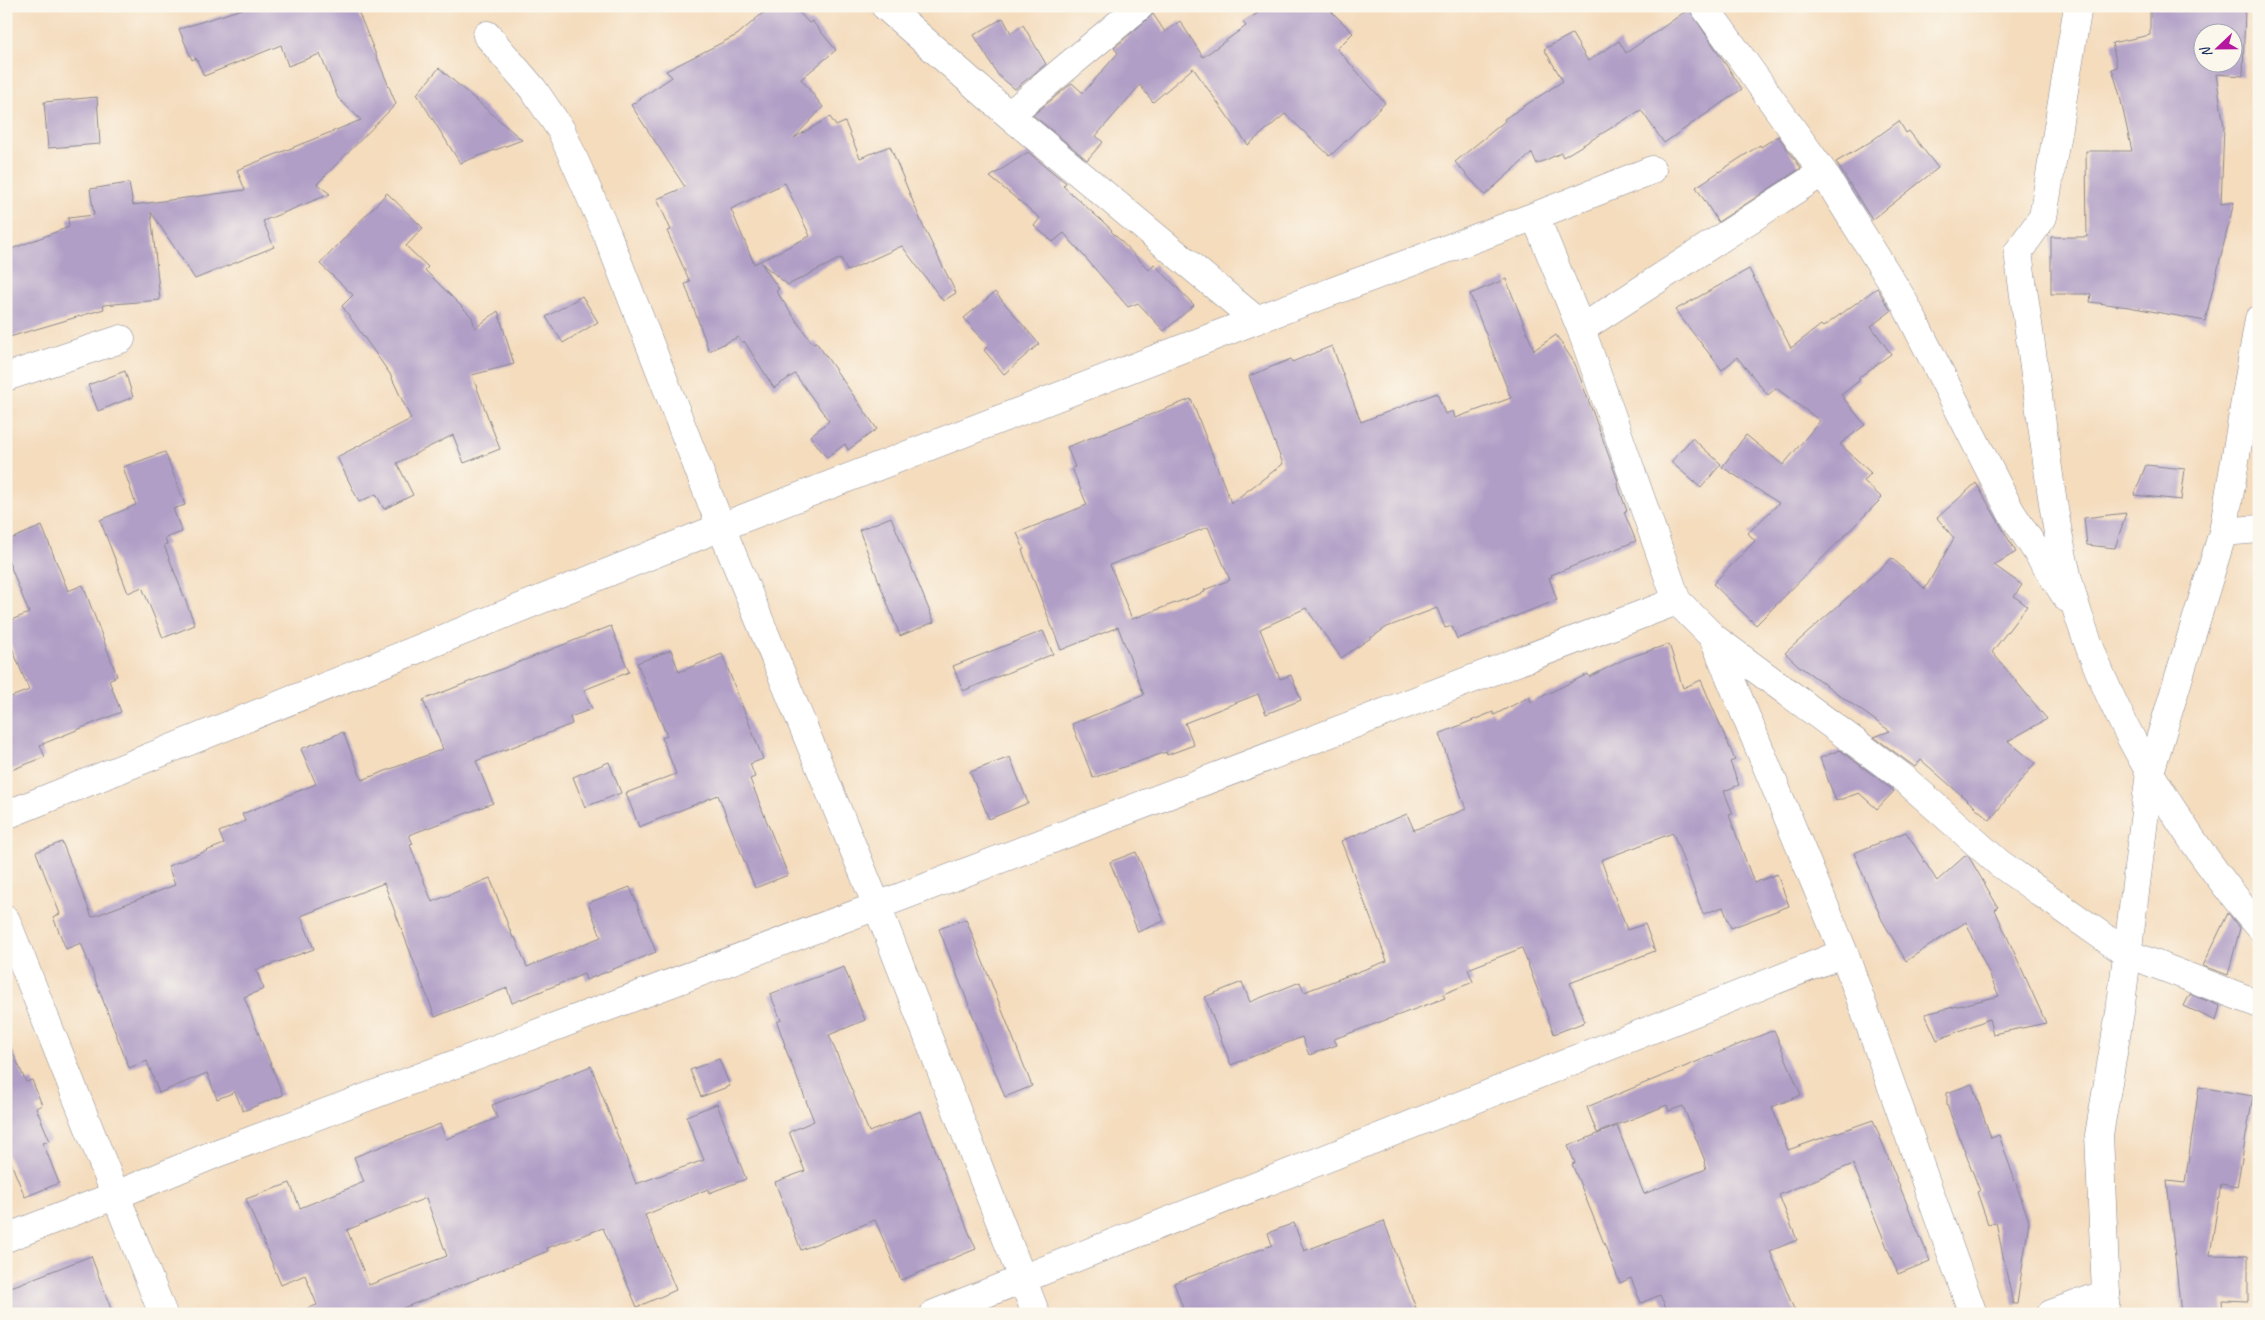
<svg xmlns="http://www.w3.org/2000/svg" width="2265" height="1320" viewBox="0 0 2265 1320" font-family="Caveat,sans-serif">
<rect width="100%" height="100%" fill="#fbf7ec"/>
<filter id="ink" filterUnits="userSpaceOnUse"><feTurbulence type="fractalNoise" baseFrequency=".02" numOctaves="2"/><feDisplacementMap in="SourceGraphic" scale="10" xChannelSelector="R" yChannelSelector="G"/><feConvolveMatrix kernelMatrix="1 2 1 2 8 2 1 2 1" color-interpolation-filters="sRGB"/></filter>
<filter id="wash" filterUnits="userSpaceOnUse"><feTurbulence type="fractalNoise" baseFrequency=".0096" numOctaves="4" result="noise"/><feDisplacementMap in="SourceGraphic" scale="20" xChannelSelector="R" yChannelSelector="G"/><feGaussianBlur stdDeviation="1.12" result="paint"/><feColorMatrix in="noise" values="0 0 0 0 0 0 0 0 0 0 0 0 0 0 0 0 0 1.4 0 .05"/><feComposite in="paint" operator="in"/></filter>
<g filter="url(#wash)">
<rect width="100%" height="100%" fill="#f4dcbd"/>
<g id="blocks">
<!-- building -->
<path fill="#b09ec6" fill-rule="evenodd" d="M251,6H356L396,104L317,184L330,194L263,221L274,247L195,279L151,212L160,300L103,305L104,309L6,338V251L69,227L68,218L94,215L90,189L129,183L133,205L245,190L237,170L361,120L338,98L320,54L288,66L281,45L204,76L196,58L192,60L179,29Z
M771,6H793L809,23L812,21L836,50L801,79L823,107L794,138L830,117L836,126L845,122L860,158L890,146L923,226L956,293L943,301L902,246L847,271L841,258L788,285L761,263L779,289L776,291L812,343L816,342L877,429L848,450L845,444L827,458L810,436L829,421L795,374L774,388L744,341L742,343L738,337L709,351L685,284L690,282L667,231L671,230L657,199L685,187L631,105L672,77L666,71L737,35ZM785,183L810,236L754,264L731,209Z
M1270,6H1326L1353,33L1337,49L1385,103L1330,156L1285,114L1248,145L1193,68L1153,102L1140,85L1096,136L1103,142L1087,160L1033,115L1072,83L1083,93L1118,53L1114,48L1153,14L1165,32L1180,21L1203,57L1246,26L1243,22Z
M2150,6H2245L2243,76L2216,74L2224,127L2221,204L2234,202L2205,321L2129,307L2090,302L2091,294H2051V237H2087L2086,151H2132L2119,92L2112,69L2117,67L2112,43L2150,35ZM2202,32H2232V62H2202Z
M1689,9L1742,89L1664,143L1641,110L1563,157L1561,153L1537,164L1532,153L1485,195L1455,162L1505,121L1504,119L1563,81L1544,49L1572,34L1588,61L1619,41L1626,53Z
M1003,18L1011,33L1023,25L1046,64L1015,89L998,75L974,35Z
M439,68L522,140L460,163L417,94Z
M97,97L100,144L48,148L44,102Z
M1899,121L1906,133L1909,131L1938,168L1872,220L1836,162L1870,142Z
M1778,136L1801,168L1718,222L1696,187L1760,145L1761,147Z
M1028,152L1066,183L1063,186L1112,230L1111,231L1149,270L1154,264L1194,305L1164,331L1138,303L1128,307L1064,233L1053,242L1034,226L1040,218L990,177Z
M387,193L423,228L406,246L428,267L425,270L472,317L475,328L498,311L514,364L472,375L500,449L464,463L453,435L397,463L413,495L384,509L376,494L359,502L337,457L411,419L390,374L342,306L353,295L320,264Z
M1749,269L1791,348L1821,325L1823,327L1877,288L1891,311L1871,326L1891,354L1858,378L1860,380L1841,395L1865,425L1840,444L1871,473L1864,481L1882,498L1756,625L1713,584L1755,541L1748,533L1779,503L1722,467L1746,435L1783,465L1820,421L1776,388L1768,395L1737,357L1722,370L1675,310Z
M1506,279L1534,350L1556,335L1575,364L1618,481L1617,483L1627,511L1624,512L1636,541L1551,575L1552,577L1549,578L1557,600L1457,639L1452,626L1445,628L1437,608L1387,627L1341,658L1306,608L1260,629L1280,679L1291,675L1301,700L1266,714L1258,694L1185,723L1194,745L1167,755L1166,752L1093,778L1072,724L1144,695L1118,627L1061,650L1022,550L1024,549L1017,533L1087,505L1072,468L1075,467L1067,447L1191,399L1231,503L1283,464L1249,376L1291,359L1292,362L1332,346L1361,422L1437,393L1445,414L1453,411L1455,418L1511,398L1470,294ZM1208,527L1230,580L1204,590L1205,592L1132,619L1110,565Z
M995,292L1039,344L1004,374L984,350L988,346L964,318Z
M582,296L598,322L563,343L546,317Z
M125,371L133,397L98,411L88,385Z
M1692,438L1721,464L1701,488L1671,462Z
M165,452L185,505L173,509L182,532L165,538L167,544L164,545L195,625L163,638L142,587L128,593L100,520L136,505L123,467Z
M2146,465L2185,469L2181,500L2134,495Z
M1976,483L2016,552L1994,565L2022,585L2014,596L2027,606L1992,652L2047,719L2008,741L2035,763L1990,820L1921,760L1915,767L1874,737L1890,731L1799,666L1785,653L1892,558L1925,589L1954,538L1937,518Z
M2126,513L2115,548L2087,545L2084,518Z
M891,517L934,622L900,636L859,530Z
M42,526L68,591L83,585L117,676L109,680L121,712L40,745L45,757L6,772V699L29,690L6,633V622L29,613L6,555V541Z
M611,626L629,672L584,690L592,709L570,717L572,724L476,761L493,803L409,835L413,844L410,845L432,902L490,878L513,938L515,937L527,967L601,937L588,903L630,887L656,952L586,980L584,974L512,1003L507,988L435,1017L384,883L301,916L314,949L256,970L264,989L244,997L283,1095L243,1111L235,1092L217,1099L207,1073L159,1093L147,1061L129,1068L81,943L66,949L53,917L60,914L36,852L62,842L92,917L175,885L168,866L224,844L219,832L245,821L242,814L316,784L301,749L343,732L362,780L443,749L423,700Z
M1043,631L1053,654L963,691L953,666Z
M1669,644L1683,688L1701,680L1735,760L1730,762L1739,785L1724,791L1733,814L1729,815L1754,883L1777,874L1789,906L1731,928L1723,907L1703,914L1673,833L1601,860L1627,930L1645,924L1655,951L1570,983L1585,1022L1554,1034L1522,948L1468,969L1473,982L1443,994L1445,998L1334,1039L1337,1045L1309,1055L1302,1037L1231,1065L1205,997L1242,982L1250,1002L1300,982L1304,992L1387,961L1341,841L1407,814L1414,830L1466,809L1439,734L1493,712L1494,715L1529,697L1531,702L1588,674L1589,677L1625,659Z
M671,650L679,672L722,654L763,759L750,764L755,777L750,779L788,875L755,888L718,795L639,827L626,793L676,774L662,738L667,736L637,663Z
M1840,750L1894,791L1877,809L1859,793L1836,801L1820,758Z
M1010,757L1028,803L989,819L970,772Z
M609,762L621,793L585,807L573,777Z
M1906,832L1937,881L1966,855L1969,857L1998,907L1995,910L2046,1023L1993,1034L1989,1019L1937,1040L1925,1014L1999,996L1966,922L1906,961L1882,920L1854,853Z
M1136,852L1164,921L1138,932L1110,862Z
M2228,913L2240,928L2228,975L2203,966Z
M966,919L1032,1086L1005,1097L939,929Z
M844,967L865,1020L829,1035L869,1132L921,1111L946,1178L976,1249L901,1280L875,1220L801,1250L775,1182L805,1171L789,1132L814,1121L784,1045H785L777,1022L781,1020L770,994Z
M2190,994L2220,1006L2216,1021L2184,1006Z
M1774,1030L1801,1095L1772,1107L1788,1150L1873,1120L1930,1261L1898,1274L1853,1164L1779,1195L1797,1240L1770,1251L1796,1314H1669L1660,1295L1641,1303L1631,1278L1620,1283L1572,1164L1575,1163L1568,1146L1617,1126L1644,1194L1706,1169L1704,1162L1705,1161L1683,1106L1669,1111L1667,1105L1597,1133L1587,1107Z
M6,1037L26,1082L32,1080L42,1105L36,1108L50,1141L43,1143L59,1183L25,1197L6,1151Z
M719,1059L730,1086L701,1097L690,1070Z
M591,1066L636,1184L704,1160L686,1116L717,1104L746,1179L709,1193L708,1189L645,1215L676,1290L637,1307L603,1228L547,1248L548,1251L388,1314H301L300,1311L317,1305L305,1275L281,1285L246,1199L290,1183L300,1208L364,1182L354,1157L440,1124L446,1139L497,1118L492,1105ZM426,1198L447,1256L369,1285L347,1230Z
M1972,1084L1991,1138L1999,1135L2029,1221L2017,1304H2013L1996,1222L1988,1224L1977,1192L1980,1191L1947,1105V1093Z
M2199,1087L2253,1096L2237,1187L2221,1184L2210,1255L2248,1256V1301L2222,1300L2223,1314H2181L2167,1181L2185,1183Z
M1384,1221L1418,1314H1185L1174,1283L1272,1245L1268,1233L1294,1223L1304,1251Z
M91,1256L113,1314H6V1289Z"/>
</g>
</g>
<g filter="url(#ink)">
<use href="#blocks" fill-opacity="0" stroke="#88868e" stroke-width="1"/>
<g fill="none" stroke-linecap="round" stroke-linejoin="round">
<!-- minor casing -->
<g stroke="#88868e" stroke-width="29">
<path id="minor" d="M885,6L1009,115L1256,320
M1704,6L1823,172L1903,300L2011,512L2067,598
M2078,6L2043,217L2018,252C2027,314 2035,377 2044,439C2052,499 2060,560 2079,617C2115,726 2184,840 2259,926
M487,35L533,89L561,130L607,234L721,527L877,906L1036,1314
M1009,115L1140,6
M1535,216L1581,329L1677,601
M1581,329L1823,172
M6,377L121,339
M2223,532L2259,529
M1714,639L1844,953L1973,1314
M6,815L721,527L1256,320L1535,216L1652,170
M6,920L163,1314
M6,1238L114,1196L215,1154L877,906L1677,601L1714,638L1901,776L1999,863L2126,953L2259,1004
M934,1314L1844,953
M2051,1314L2106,1294"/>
</g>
<!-- tertiary casing -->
<g stroke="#88868e" stroke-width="29">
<path id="tertiary" d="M2104,1314L2106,1294L2099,1135L2120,1012L2150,772L2223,532L2259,319"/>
</g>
<!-- minor -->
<use href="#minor" stroke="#fff" stroke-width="28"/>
<!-- tertiary -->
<use href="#tertiary" stroke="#fff" stroke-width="28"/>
</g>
</g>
<!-- margin -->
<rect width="2265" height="1320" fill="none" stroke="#fbf7ec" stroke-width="25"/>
<!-- north arrow -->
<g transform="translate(2218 48) rotate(248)"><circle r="24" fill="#fbf7ec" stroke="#a1a7b3"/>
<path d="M0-4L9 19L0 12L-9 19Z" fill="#b5179e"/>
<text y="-8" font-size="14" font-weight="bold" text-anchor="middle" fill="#1b2f5e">N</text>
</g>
</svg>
